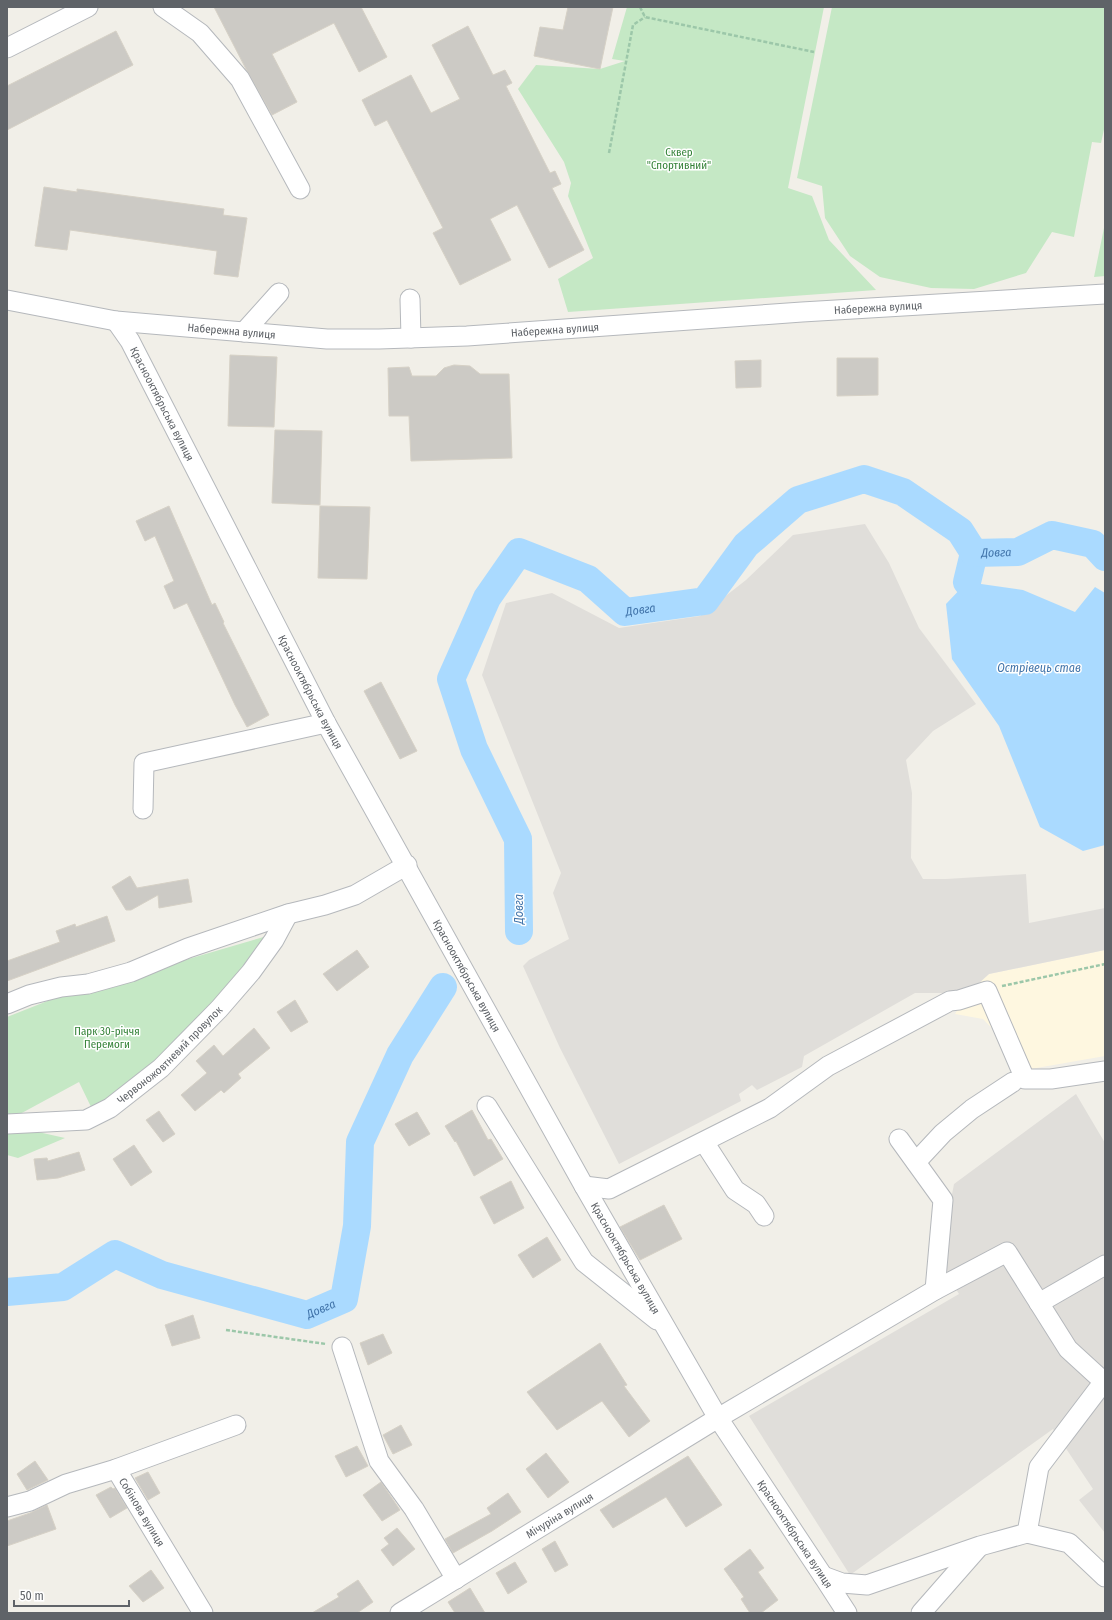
<svg xmlns="http://www.w3.org/2000/svg" width="1112" height="1620" viewBox="0 0 1112 1620" font-family="'Fira Sans Condensed',sans-serif">
<rect width="100%" height="100%" fill="#f1efe8"/>
<!-- commercial -->
<path fill="#fef7e0" d="M1105,950V1056L1025,1070L1004,1041L983,1019L955,1014L968,993L989,974Z"/>
<!-- industrial -->
<path fill="#e0deda" d="M865,524L889,563L919,628L976,704L933,731L906,760L912,793L911,858L923,879H946L1026,874L1029,923L1105,908V950L989,974L968,993H915L804,1056L802,1067L757,1090L752,1085L739,1094L741,1101L619,1164L560,1048L523,966L529,960L569,939L553,893L561,873L482,675L506,603L552,593L619,628L700,616L746,580L793,535Z
M1076,1094L1105,1143V1533L1079,1500L1093,1489L1053,1429L850,1575L749,1416L959,1294L939,1262L954,1184Z"/>
<!-- green -->
<path fill="#c5e8c5" d="M627,7H824L788,188L812,196L829,240L876,290L568,312L558,279L593,258L568,196L571,183L564,162L518,89L536,65L600,69L625,61L612,59Z
M832,7H1105V125L1101,143L1092,142L1074,237L1052,232L1026,273L974,289L931,288L880,277L850,256L825,218L822,186L797,178Z
M1105,223V276L1094,277Z
M274,934L197,1026L150,1071L93,1111L79,1082L7,1121V1017L55,998Z
M7,1125L65,1138L18,1158L7,1155Z"/>
<!-- water -->
<path fill="#aadaff" d="M967,582L1023,590L1075,612L1095,587L1105,593V845L1083,851L1040,827L999,726L952,659L946,604Z"/>
<g fill="none" stroke-linecap="round" stroke-linejoin="round">
<!-- river -->
<g stroke="#aadaff" stroke-width="28">
<path d="M967,582L974,553"/>
<path id="s1" d="M519,931L518,839L474,749L451,679L487,598L519,552L588,579L625,612L705,601L746,545L798,500L864,479L903,492L960,531L974,553L1018,552L1052,535L1093,544L1105,557"/>
<path id="s2" d="M7,1292L63,1287L115,1254L162,1275L307,1315L344,1299L357,1226L360,1142L400,1055L443,987"/>
</g>
</g>
<!-- building -->
<path fill="#cccac5" stroke="#d6d1c6" d="M214,7H361L387,57L359,72L334,23L272,54L297,102L272,115L246,69Z
M568,7H613L600,69L534,56L540,27L563,30Z
M468,26L493,75L505,70L512,83L506,86L550,173L555,171L561,184L552,188L584,250L549,268L517,205L490,219L511,260L460,285L433,233L443,228L387,120L375,126L362,100L411,75L431,113L460,99L432,45Z
M116,31L133,65L7,130V86Z
M44,187L77,192V189L224,209L223,215L247,218L238,277L214,274L217,251L70,230L67,250L35,246Z
M230,355L277,357L274,427L228,426Z
M837,358H878V395L837,396Z
M761,360V387L736,388L735,361Z
M454,365L470,366L480,374H509L512,458L411,461L409,416H389L388,368L409,367L412,376H436L444,368Z
M275,430L322,431L320,505L272,503Z
M169,506L212,605L215,603L224,622L223,623L269,715L247,727L235,705L187,603L174,609L164,586L174,581L155,536L145,541L136,521Z
M320,506L370,507L367,579L318,578Z
M381,682L417,751L400,759L364,691Z
M130,876L137,888L188,879L192,902L159,908L158,895L131,910H126L112,887Z
M107,916L115,941L7,981V961L60,942L56,931L75,924L76,927Z
M357,950L369,967L337,991L323,974Z
M295,1000L308,1022L291,1032L277,1012Z
M254,1028L270,1048L238,1074L241,1078L224,1093L221,1090L195,1111L181,1095L207,1073L196,1061L214,1045L223,1056Z
M472,1110L488,1140L491,1139L503,1159L474,1176L456,1141L455,1142L445,1126Z
M159,1111L175,1134L163,1142L146,1120Z
M417,1112L430,1134L409,1146L395,1124Z
M134,1145L152,1172L131,1186L113,1159Z
M79,1152L85,1170L58,1178L37,1180L34,1159L47,1158L48,1161Z
M511,1181L524,1208L494,1224L480,1197Z
M664,1205L682,1239L640,1260L620,1227Z
M547,1237L561,1260L533,1278L518,1255Z
M193,1315L200,1338L172,1346L165,1325Z
M383,1334L392,1353L368,1365L360,1343Z
M600,1343L627,1385L624,1386L650,1421L629,1437L602,1401L557,1430L527,1392Z
M401,1425L412,1445L393,1454L383,1435Z
M357,1446L368,1466L346,1477L335,1456Z
M546,1453L569,1482L548,1498L526,1469Z
M688,1456L722,1505L686,1527L666,1497L613,1528L600,1510Z
M35,1461L48,1480L27,1490L17,1474Z
M148,1472L160,1493L148,1500L135,1478Z
M381,1482L400,1510L382,1521L363,1495Z
M111,1487L113,1489L115,1488L127,1508L110,1518L96,1495Z
M508,1493L521,1512L492,1531L453,1553L445,1539L491,1514L487,1508Z
M47,1505L56,1529L7,1546V1521L30,1513Z
M397,1528L415,1549L393,1566L381,1550L389,1544L384,1538Z
M555,1541L568,1565L555,1572L542,1549Z
M750,1549L764,1568L758,1572L778,1600L761,1613H750L741,1599L744,1597L724,1569Z
M515,1562L527,1582L508,1594L496,1573Z
M151,1570L164,1588L143,1602L129,1586Z
M358,1580L373,1602L357,1613H312L339,1597L337,1594Z
M470,1588L485,1613H455L448,1602Z"/>
<g fill="none" stroke-linecap="round" stroke-linejoin="round">
<!-- minor casing -->
<g stroke="#b5b8bc" stroke-width="21">
<g id="minor">
<path d="M163,7L200,33L240,79L300,189"/>
<path d="M7,48L88,7"/>
<path d="M410,299L411,338"/>
<path id="s3" d="M7,300L116,321L327,339H379L467,336L802,312L1105,294"/>
<path id="s4" d="M116,321L130,341L326,723L584,1186L718,1418L823,1576L847,1613"/>
<path d="M244,332L279,293"/>
<path d="M143,809L144,763L326,723"/>
<path d="M7,1004L29,995L61,987L88,984L131,972L188,948L288,914L325,905L355,895L407,865"/>
<path d="M487,1106L584,1262L657,1320"/>
<path id="s5" d="M7,1124L86,1120L110,1108L161,1068L219,1009L251,972L274,940L288,914"/>
<path d="M899,1139L943,1200L935,1290"/>
<path d="M704,1142L735,1190L756,1204L764,1216"/>
<path d="M916,1162L943,1133L972,1109L1013,1082"/>
<path d="M584,1186L609,1189L770,1108L828,1066L950,1001L959,1000L987,991L1025,1079H1051L1105,1071"/>
<path d="M1039,1303L1105,1265"/>
<path d="M342,1347L379,1461L414,1509L456,1579"/>
<path d="M116,1469L236,1425"/>
<path id="s6" d="M7,1507L30,1501L66,1484L116,1469L203,1613"/>
<path d="M1027,1533L1039,1467L1105,1380"/>
<path d="M823,1576L842,1583L867,1585L980,1546L1027,1533L1069,1543L1105,1577"/>
<path id="s7" d="M400,1613L718,1418L935,1290L1007,1252L1068,1349L1103,1381"/>
<path d="M921,1613L978,1548"/>
</g>
</g>
<!-- path -->
<path stroke="#9cc7a9" stroke-width="2.5" stroke-dasharray="4 2" stroke-linecap="butt" d="M640,7L645,17L814,52
M609,153L633,25L645,17
M1002,986L1105,964
M226,1330L326,1344"/>
<!-- minor -->
<use href="#minor" stroke="#fff" stroke-width="19"/>
</g>
<g text-anchor="middle" dominant-baseline="central" stroke-width="3" stroke-linejoin="round" paint-order="stroke">
<!-- park labels -->
<g font-size="11" fill="#348238" stroke="#fff">
<text x="679" y="152">Сквер<tspan x="679" dy="13">"Спортивний"</tspan></text>
<text x="107" y="1031">Парк 30-річчя<tspan x="107" dy="13">Перемоги</tspan></text>
</g>
<!-- street labels -->
<g font-size="11" fill="#5f6368" stroke="#fff">
<text stroke="none"><textPath href="#s3" startOffset="875">Набережна вулиця</textPath></text>
<text stroke="none"><textPath href="#s3" startOffset="551">Набережна вулиця</textPath></text>
<text stroke="none"><textPath href="#s3" startOffset="227">Набережна вулиця</textPath></text>
<text stroke="none"><textPath href="#s4" startOffset="95">Краснооктябрьська вулиця</textPath></text>
<text stroke="none"><textPath href="#s4" startOffset="419">Краснооктябрьська вулиця</textPath></text>
<text stroke="none"><textPath href="#s4" startOffset="743">Краснооктябрьська вулиця</textPath></text>
<text stroke="none"><textPath href="#s5" startOffset="186">Червоножовтневий провулок</textPath></text>
<text stroke="none"><textPath href="#s4" startOffset="1067">Краснооктябрьська вулиця</textPath></text>
<text stroke="none"><textPath href="#s6" startOffset="166">Собінова вулиця</textPath></text>
<text stroke="none"><textPath href="#s7" startOffset="187">Мічуріна вулиця</textPath></text>
<text stroke="none"><textPath href="#s4" startOffset="1391">Краснооктябрьська вулиця</textPath></text>
</g>
<!-- water labels -->
<g font-size="12" font-style="italic" fill="#4174aa" stroke="#fff">
<text stroke="none"><textPath href="#s1" startOffset="981">Довга</textPath></text>
<text stroke="none"><textPath href="#s1" startOffset="550">Довга</textPath></text>
<text x="1039" y="668">Острівець став</text>
<text transform="translate(519 909) rotate(-90)">Довга</text>
<text stroke="none"><textPath href="#s2" startOffset="335">Довга</textPath></text>
</g>
</g>
<!-- border -->
<rect width="1112" height="1620" fill="none" stroke="#5f6368" stroke-width="16"/>
<!-- scale -->
<path d="M14 1600v6h115v-6" fill="none" stroke="#5f6368" stroke-width="2"/>
<text x="20" y="1600" font-size="12" fill="#5f6368" stroke="#ffffff" stroke-width="3" paint-order="stroke">50 m</text>
</svg>
